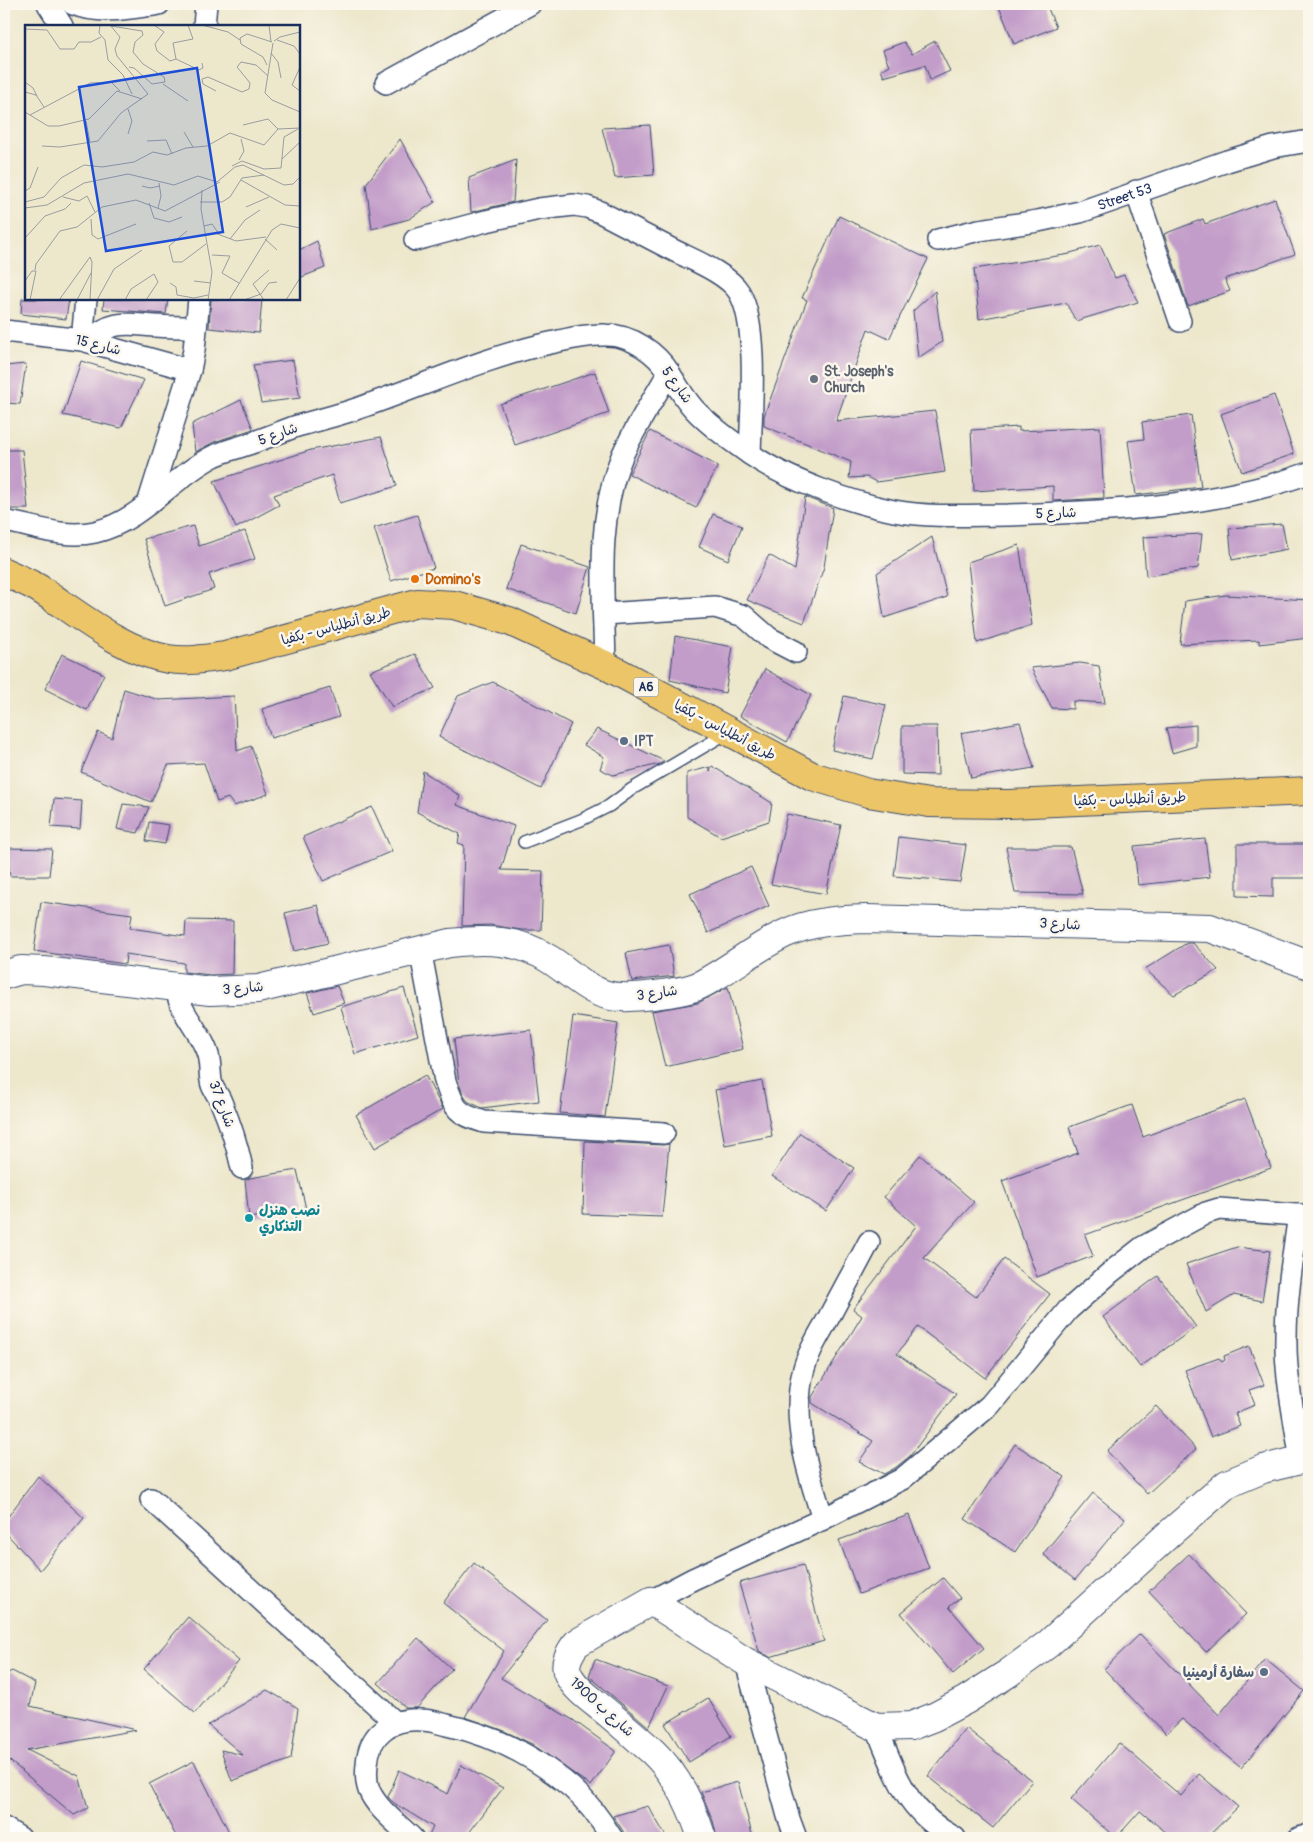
<svg xmlns="http://www.w3.org/2000/svg" width="1313" height="1842" viewBox="0 0 1313 1842" font-family="Pangolin,'Playpen Sans Arabic',sans-serif">
<rect width="100%" height="100%" fill="#fbf7ec"/>
<filter id="ink" filterUnits="userSpaceOnUse"><feTurbulence type="fractalNoise" baseFrequency=".02" numOctaves="2"/><feDisplacementMap in="SourceGraphic" scale="10" xChannelSelector="R" yChannelSelector="G"/><feConvolveMatrix kernelMatrix="1 2 1 2 8 2 1 2 1" color-interpolation-filters="sRGB"/></filter>
<filter id="wash" filterUnits="userSpaceOnUse"><feTurbulence type="fractalNoise" baseFrequency=".0096" numOctaves="4" result="noise"/><feDisplacementMap in="SourceGraphic" scale="20" xChannelSelector="R" yChannelSelector="G"/><feGaussianBlur stdDeviation="1.12" result="paint"/><feColorMatrix in="noise" values="0 0 0 0 0 0 0 0 0 0 0 0 0 0 0 0 0 1.4 0 .05"/><feComposite in="paint" operator="in"/></filter>
<g filter="url(#wash)">
<rect width="100%" height="100%" fill="#ede7cc"/>
<g id="blocks">
<!-- building -->
<path fill="#c29dc9" d="M998,4H1046L1056,27L1014,44Z
M935,41L950,71L930,80L925,65L884,77L881,70L890,65L888,64L883,50L904,42L912,54Z
M650,125L654,175L615,178L602,128Z
M400,139L435,202L409,219L372,229L366,184Z
M516,160L513,202L471,212L469,178Z
M1275,199L1295,254L1225,279L1230,291L1188,306L1164,234L1203,219L1205,224Z
M839,216L928,259L889,339L868,329L836,421L935,411L945,472L876,482L867,477L849,478L851,462L764,426V416L807,300L802,298Z
M317,241L325,268L299,278V250Z
M1100,245L1115,278L1124,275L1138,302L1076,321L1066,303L979,319L974,269L1070,254V253Z
M935,291L942,342L918,358L913,311Z
M22,299H69L66,319L21,314Z
M104,299H168L166,314L103,309Z
M211,299H262L259,333L209,328Z
M293,360L300,398L261,403L253,365Z
M81,361L144,380L121,428L63,415Z
M26,364L20,404L4,403V366Z
M595,372L609,413L515,445L500,404Z
M1274,395L1294,454L1242,472L1221,414Z
M241,400L253,429L214,442L195,452L192,424Z
M1191,415L1201,487L1136,495L1128,441L1144,439L1142,422Z
M1019,427V431L1100,427L1104,498L1053,501V486L974,491L971,430Z
M650,431L718,466L696,508L629,474Z
M381,437L397,486L340,503L332,475L274,495L279,505L236,528L214,481L311,450Z
M4,450H22L28,509H4Z
M805,497L833,508L824,567L804,623L747,600L769,555L795,570Z
M713,514L742,526L728,560L699,547Z
M417,515L434,568L391,581L374,528Z
M1282,524L1287,549L1232,560L1229,528Z
M193,526L199,546L245,531L255,559L209,574L214,589L165,606L144,539Z
M1202,534L1198,568L1146,576L1143,537Z
M932,537L947,597L884,618L877,573Z
M521,544L590,567L576,613L506,589Z
M1019,545L1032,625L977,643L968,562Z
M1226,595L1309,600V638L1259,644V640L1180,644L1185,601Z
M675,636L733,647L725,693L670,680Z
M62,654L104,674L87,710L45,689Z
M415,654L435,688L392,707L370,671Z
M1080,663L1099,666L1105,703L1073,701V709L1052,708L1031,668Z
M765,669L811,695L787,742L740,716Z
M493,682L571,724L541,789L439,737L458,696Z
M330,688L339,717L271,738L262,709Z
M124,689L159,700L234,696L237,751L251,746L268,794L234,806L228,798L217,802L204,763L168,765L151,802L81,772L98,732L112,738Z
M844,696L886,705L873,759L832,750Z
M1020,722L1034,768L971,778L961,733Z
M1196,725V746L1172,753L1166,728Z
M902,726H937L938,775L902,774Z
M597,729L664,761L660,764L613,775L600,769L604,757L584,745Z
M712,766L772,803L769,821L721,837L687,817V773L710,767V772Z
M423,771L460,796L457,805L514,826L501,870L543,871L541,930H521L490,925L462,926L464,845L458,843L460,834L417,812Z
M54,799L82,801L80,829L51,827Z
M123,804L149,807L138,833L117,829Z
M372,807L392,851L323,881L303,837Z
M787,814L841,825L826,894L771,884Z
M149,822L169,825L165,844L146,841Z
M899,837L966,845L960,882L894,876Z
M1205,839L1210,877L1138,885L1134,846Z
M1237,844H1309V878H1273V897L1237,896Z
M1006,847H1071L1083,894L1015,893Z
M7,848L52,849L49,876H10Z
M751,867L769,906L708,933L690,894Z
M41,902L132,914L130,928L185,936L186,920L233,921L232,974L211,975L184,972V963L126,954L125,964L34,951Z
M318,905L328,943L294,951L285,913Z
M1187,943H1193L1218,970L1174,995L1145,969Z
M669,945L674,976L632,981L626,953Z
M337,986L344,1003L314,1013L307,993Z
M728,987L743,1049L665,1067L652,1011L698,1003Z
M404,988L418,1035L355,1054L341,1007Z
M573,1016L618,1023L605,1117L560,1113Z
M531,1030L539,1101L482,1108L469,1102L465,1098L459,1084L454,1039Z
M425,1075L443,1109L375,1148L356,1115Z
M762,1081L772,1136L725,1145L715,1090Z
M1245,1099L1271,1168L1085,1235L1093,1256L1037,1277L1002,1181L1078,1153L1069,1127L1132,1105L1143,1137Z
M800,1133L854,1168L826,1211L772,1176Z
M585,1141L663,1145L669,1144L662,1217L583,1214Z
M920,1155L974,1202L924,1258L976,1297L1004,1259L1050,1294L985,1378L918,1327L897,1354L956,1394L910,1456L895,1468L884,1474L859,1462L873,1441L812,1403V1397L862,1316L853,1309L916,1226L884,1197Z
M297,1170L306,1209L249,1218L245,1180L250,1178Z
M1237,1247L1270,1251L1262,1301L1234,1295L1206,1312L1186,1264Z
M1158,1276L1196,1327L1140,1367L1103,1317Z
M1249,1346L1264,1385L1249,1390L1255,1405L1235,1413L1240,1426L1211,1437L1185,1370L1219,1358L1222,1362L1225,1360L1224,1356Z
M1156,1406L1196,1449L1147,1494L1107,1451Z
M1015,1444L1065,1477L1015,1552L965,1519Z
M38,1476L84,1518L40,1570L4,1531V1522Z
M1093,1493L1125,1519L1075,1580L1043,1554Z
M909,1515L929,1568L859,1594L839,1540Z
M1189,1554L1246,1614L1206,1652L1149,1591Z
M474,1563L547,1620L501,1678L573,1720L616,1751L591,1786L532,1744L502,1730L465,1717L504,1651L443,1603Z
M803,1565L824,1641L770,1657L759,1651L739,1583Z
M943,1578L960,1598L949,1607L984,1648L953,1674L901,1613Z
M188,1617L239,1661L195,1713L144,1669Z
M1140,1634L1219,1715L1265,1659L1304,1691L1241,1768L1182,1719L1166,1734L1104,1669Z
M418,1638L452,1669L417,1708H406L378,1683Z
M595,1659L668,1686L649,1727L589,1676Z
M12,1671L35,1683L30,1706L136,1730L27,1750L79,1776L88,1808L74,1815L4,1756V1675Z
M267,1690L298,1708L291,1759L232,1781L221,1750L243,1755L208,1725Z
M708,1698L731,1736L689,1762L665,1724Z
M966,1728L1032,1781L993,1828L928,1776Z
M1119,1743L1181,1796L1199,1774L1238,1807L1206,1838H1173L1140,1811L1116,1838L1071,1799Z
M194,1761L204,1782L232,1838H177L149,1784Z
M461,1765L503,1788L465,1838H428L433,1827L394,1803L388,1797L399,1770L448,1794Z
M738,1782L753,1838H717L713,1821L701,1792Z
M648,1806L667,1838H624L623,1831L613,1816Z"/>
</g>
</g>
<g filter="url(#ink)">
<use href="#blocks" fill-opacity="0" stroke="#3a4b6e" stroke-width="1"/>
<g fill="none" stroke-linecap="round" stroke-linejoin="round">
<!-- service casing -->
<g stroke="#3a4b6e" stroke-width="14">
<path id="service" d="M524,842L581,820L609,806L632,789L727,733"/>
</g>
<!-- minor casing -->
<g stroke="#3a4b6e" stroke-width="24">
<g id="minor">
<path d="M48,4L62,26"/>
<path d="M73,4C101,15 131,8 159,4"/>
<path d="M204,26L206,4"/>
<path d="M386,83L530,4"/>
<path d="M1136,191L1180,321"/>
<path d="M415,240L486,221L539,209L574,205L587,207L600,212C625,225 650,238 675,251C693,260 728,274 739,292C759,325 751,414 750,454"/>
<path id="s1" d="M938,240L979,230L1038,221L1080,212L1227,161L1273,147L1309,141"/>
<path d="M4,331L82,340L190,370"/>
<path d="M82,340L86,299"/>
<path d="M89,342C110,319 128,324 155,326C169,327 182,327 196,327"/>
<path d="M148,504L190,370L194,350L199,299"/>
<path d="M4,521C34,526 63,539 95,532C142,521 172,477 214,456C227,450 241,447 254,442C268,437 281,432 294,427C317,420 340,415 362,407C425,385 486,357 550,343C569,339 587,334 606,335C632,335 657,353 670,374C678,387 684,398 694,409C707,423 734,443 750,454C787,480 849,502 894,511C932,518 970,515 1008,515C1108,512 1214,507 1309,473"/>
<path d="M604,614L715,607L744,616L769,638L796,652"/>
<path d="M605,665C604,597 595,521 622,456C635,427 653,400 669,372"/>
<path d="M420,949L445,1081C455,1109 455,1113 484,1122L664,1133"/>
<path d="M177,986C176,1011 202,1031 208,1055C211,1065 209,1076 212,1085C214,1091 219,1096 221,1102C230,1123 237,1145 242,1168"/>
<path d="M1299,1215C1293,1256 1286,1297 1286,1338C1285,1376 1295,1422 1301,1460"/>
<path d="M151,1499L396,1723"/>
<path d="M823,1519C808,1473 791,1421 803,1372C808,1352 819,1335 829,1317C842,1292 856,1267 869,1242"/>
<path d="M651,1601L693,1579L823,1519L902,1479L990,1405L1068,1310L1111,1272L1143,1247L1206,1213L1219,1209L1309,1216"/>
<path d="M746,1662L788,1816L796,1838"/>
<path d="M876,1727C898,1777 904,1810 955,1838"/>
<path d="M4,1828L20,1838"/>
<path d="M412,1838C398,1824 377,1809 369,1790C366,1782 366,1773 367,1764C369,1733 391,1718 421,1720C430,1720 439,1723 447,1725C493,1735 536,1757 572,1788C588,1802 601,1820 612,1838"/>
<path d="M1299,1838L1309,1835"/>
</g>
</g>
<!-- tertiary casing -->
<g stroke="#3a4b6e" stroke-width="30">
<path id="tertiary" d="M4,975L21,970L44,971L210,991L258,989L450,943C485,939 518,939 549,959C572,973 592,997 621,997C637,998 687,992 700,985C729,970 755,948 784,934C809,922 838,920 866,919L1210,928L1309,965
M702,1838C692,1806 678,1776 653,1752C639,1739 624,1727 609,1714C596,1703 575,1690 568,1674C563,1664 570,1651 577,1643L651,1601L746,1662L876,1727L911,1726L934,1717L966,1700L1007,1674L1048,1644L1170,1533L1227,1484L1263,1469L1309,1458"/>
</g>
<!-- trunk casing -->
<g stroke="#3a4b6e" stroke-width="30">
<path id="trunk" d="M4,572C15,577 27,582 38,588C77,613 122,651 168,659C187,662 205,659 225,656L417,603L454,605L509,621L605,665L812,776L868,793L929,803L1009,804L1309,791"/>
</g>
<!-- service -->
<use href="#service" stroke="#fff" stroke-width="11"/>
<!-- minor -->
<use href="#minor" stroke="#fff" stroke-width="21"/>
<!-- tertiary -->
<use href="#tertiary" stroke="#fff" stroke-width="28"/>
<!-- trunk -->
<use href="#trunk" stroke="#edc569" stroke-width="28"/>
</g>
</g>
<!-- markers -->
<circle fill="#6b7280" stroke="#fbf7ec" stroke-width="2" cx="814" cy="379" r="5"/>
<circle fill="#e8710a" stroke="#fbf7ec" stroke-width="2" cx="415" cy="579" r="5"/>
<g fill="#5c6f8a" stroke="#fbf7ec" stroke-width="2">
<circle cx="624" cy="741" r="5"/>
<circle cx="1264" cy="1672" r="5"/>
</g>
<circle fill="#0f9aa8" stroke="#fbf7ec" stroke-width="2" cx="249" cy="1218" r="5"/>
<g text-anchor="middle" dominant-baseline="central" stroke-width="5" stroke-linejoin="round" paint-order="stroke">
<!-- shield labels -->
<rect fill="#fbf7ec" stroke="#5e6b89" stroke-width="1" x="633.5" y="677.5" width="25" height="19" rx="4"/>
<g font-size="12" font-weight="bold" fill="#1b2f5e">
<text x="646" y="687">A6</text>
</g>
<!-- street labels -->
<g font-size="14" fill="#1b2f5e" stroke="#fbf7ec">
<text stroke="none"><textPath href="#s1" startOffset="192">Street 53</textPath></text>
<text transform="translate(98 345) rotate(14)">شارع 15</text>
<text transform="translate(677 385) rotate(54)">شارع 5</text>
<text transform="translate(278 434) rotate(-20)">شارع 5</text>
<text transform="translate(1056 513) rotate(-2)">شارع 5</text>
<text transform="translate(336 626) rotate(-15)">طريق أنطلياس - بكفيا</text>
<text transform="translate(725 730) rotate(28)">طريق أنطلياس - بكفيا</text>
<text transform="translate(1130 799) rotate(-2)">طريق أنطلياس - بكفيا</text>
<text transform="translate(1060 924) rotate(3)">شارع 3</text>
<text transform="translate(243 988) rotate(-5)">شارع 3</text>
<text transform="translate(657 993) rotate(-8)">شارع 3</text>
<text transform="translate(222 1104) rotate(69)">شارع 37</text>
<text transform="translate(602 1707) rotate(42)">شارع ب 1900</text>
</g>
<!-- worship labels -->
<g font-size="14" font-weight="bold" fill="#5b616d" stroke="#fbf7ec" text-anchor="start">
<text x="824" y="371">St. Joseph's<tspan x="824" dy="16">Church</tspan></text>
</g>
<!-- food labels -->
<g font-size="14" font-weight="bold" fill="#c56008" stroke="#fbf7ec" text-anchor="start">
<text x="425" y="579">Domino's</text>
</g>
<!-- service labels -->
<g font-size="14" font-weight="bold" fill="#4e5e75" stroke="#fbf7ec" text-anchor="start">
<text x="634" y="741">IPT</text>
<text x="1254" y="1672" text-anchor="end">سفارة أرمينيا</text>
</g>
<!-- culture labels -->
<g font-size="14" font-weight="bold" fill="#0d838f" stroke="#fbf7ec" text-anchor="start">
<text x="259" y="1210">نصب هنزل<tspan x="259" dy="16">التذكاري</tspan></text>
</g>
</g>
<!-- overview -->
<g transform="translate(25 25)">
<rect width="275" height="275" fill="#ede7cc"/>
<path fill="none" stroke="#999da0" stroke-width="1" d="M75,0L74,8L80,15L83,35L98,50L107,69M129,0L139,7L130,19L132,26L145,36L151,34L148,18L168,14L163,0M177,0L203,7L215,15M244,0L246,17M86,1L117,6L118,10L110,17L108,27L118,39L139,52L140,57L127,59L109,43L104,42M0,4L22,5L35,24H49L54,17H66L76,12M252,15L269,21L275,29M249,16L255,12L275,7M248,18L240,68L247,75L275,87M246,28L253,37L256,53M151,34L174,45L178,43L177,38M242,40L238,32L216,19L215,13L222,9L247,17M275,42L267,60L275,66M0,57L8,63L12,71M138,59L163,76M191,66L178,59L177,54L183,52L217,67L224,64L225,58L212,42L216,37L231,40L243,51M0,67L11,70L19,82M0,87L23,101H34L64,94L92,66L117,74M5,90L65,58L86,57L95,66M61,96L65,117M218,100L243,94L253,104M159,107L168,122M103,109L107,96L103,84M122,116L141,115L147,129M17,121L35,122L73,116L96,88L123,69L92,31L90,24L95,12L85,0M257,134L275,117M214,135L219,126L216,114M207,141L217,136L239,144L256,143L259,112L273,104M216,155L260,180L275,181M117,161L125,163L135,161M177,165L176,184L187,247L183,275M0,166L5,163L13,142M38,172L54,176L62,171L70,187M0,177L19,172L36,153L59,140L77,142L109,137L128,127L142,130L161,123L182,121L205,108L239,120L253,104L275,103M175,177H197L205,172L217,153L239,150M124,178L129,193L144,197L157,192M221,182L244,172M0,183L22,180L59,158L103,149L149,160L173,151L192,157L210,142L218,140L259,160L268,159L275,152M133,183L136,171L134,158M66,194L67,210L73,214L111,199M179,201L187,199L194,209M162,206L144,221L148,237H157L181,219M179,210L190,208L211,216L241,212M0,213L20,191L40,184L46,178M205,214L220,195L235,185M240,214L252,225M187,230L205,231L197,248L214,258M10,245L11,239L35,206L52,202L77,182L111,175L140,186L195,157M0,256L7,246H11L5,275M169,256L186,258M145,258L151,262L152,270M152,270L169,273L183,270M34,275L65,232L67,237L65,275M52,275L66,248M72,275L89,244L117,225M100,275L106,264L129,249L133,257L121,275M204,275L247,205L256,199L275,203M219,275L236,269L244,258L252,257M239,275L228,259L244,245M261,275L275,253"/>
<path fill="#1d4ed8" fill-opacity="0.15" stroke="#1d4ed8" stroke-width="2.5" d="M172,43L198,207L81,226L54,62Z"/>
<rect width="275" height="275" fill="none" stroke="#1b2f5e" stroke-width="2.5"/>
</g>
<!-- margin -->
<rect width="1313" height="1842" fill="none" stroke="#fbf7ec" stroke-width="20"/>
</svg>
